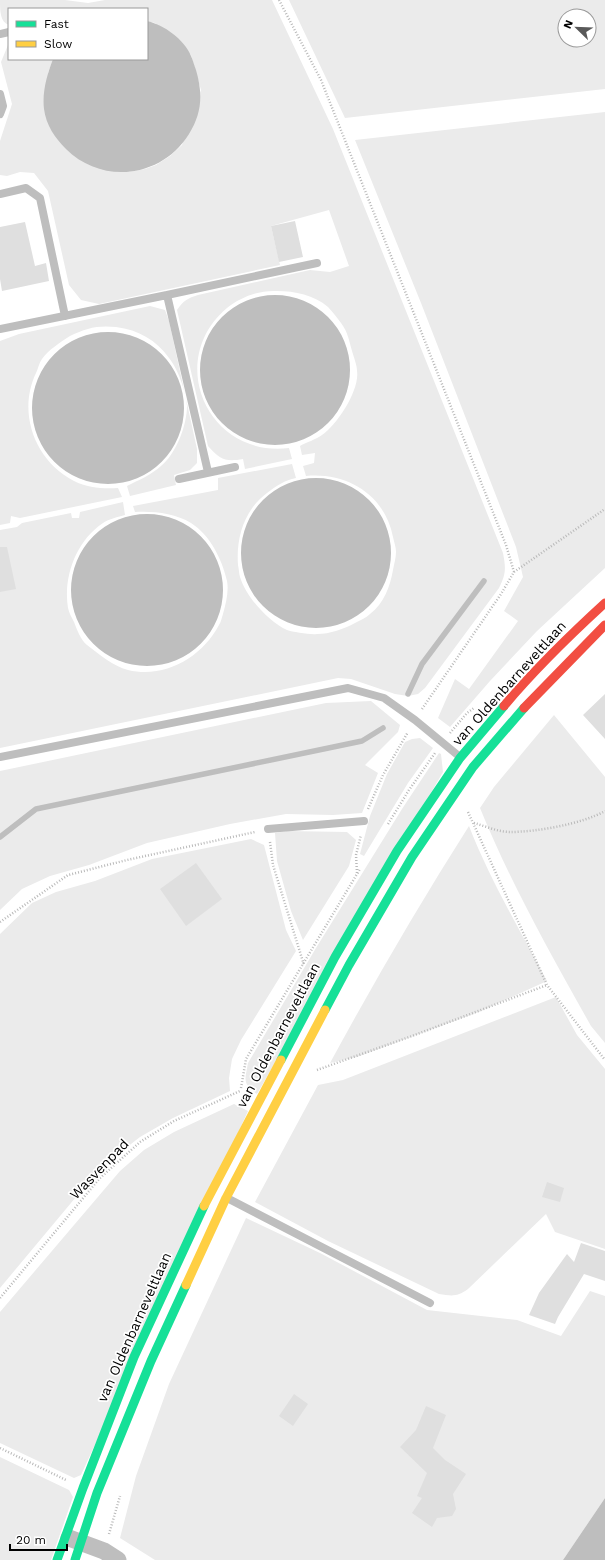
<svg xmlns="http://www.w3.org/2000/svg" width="605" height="1560" viewBox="0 0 605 1560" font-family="'Work Sans',sans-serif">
<rect width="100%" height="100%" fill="#fff"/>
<!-- green -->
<path fill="#ebebeb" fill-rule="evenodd" d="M0,0H65L88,3L105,0H272L333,129L503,553C506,569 506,574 499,588L425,688L418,694L408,696L395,694L351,679L338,678L0,748V530L17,527L22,523L71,513L72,518H79L80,512L123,502L125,515C118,517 109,519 103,523C76,541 63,577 68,608C69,613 72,618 74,622C77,630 81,640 87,645C100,655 113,666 128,670C165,679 202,657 219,625C221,622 222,617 223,614C226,603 229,591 227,581C222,559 210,535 191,523C175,513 153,511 135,512L133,506L218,490V478L292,464L296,478C285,480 276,486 267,493C244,510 236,538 238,565C239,569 239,574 240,577C246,597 269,622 287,630C293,632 311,635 317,634C330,634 344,629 355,623C360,620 366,618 370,614C384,603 390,587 393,570C394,564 396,558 396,552C396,547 394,542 393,537C385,495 347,472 306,476L303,466L314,463L315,453L302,455L300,446C307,442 315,440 322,435C337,425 360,390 357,371C357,365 354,358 352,351C349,341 348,332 341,323C337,318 333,312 328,307C314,295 295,291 277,291C259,290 241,297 227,308C165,360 207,458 289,448L292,459L245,469L243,459C226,462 220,460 208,446L177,310C183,301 188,298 198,295L310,270L330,272L349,266L329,210L271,226L280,265L99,304L81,300L69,285L48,191L34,173L20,172L7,176L0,175V141L12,104L1,62L8,45L9,44V59H53L48,73L129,172L145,169L156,165L170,156L182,145L201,90L191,55L155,23L147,21V9H9V25C0,22 0,11 0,0Z
M289,0H605V89L345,118ZM565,16H589V40H565Z
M605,112V568L537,631L490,681L450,727L438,718L455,679L469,689L518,621L504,611L523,577L516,547L421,303L355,140Z
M150,306L165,310L169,321L197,449V463L190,470L174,475L176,485L130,496L127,486C139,480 151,475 161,466C176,454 187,425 187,406C186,392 178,369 169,358C156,340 139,330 116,327C98,325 86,328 70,336C61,342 48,350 42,359C39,363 38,369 36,373C17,413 35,461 74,481C88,488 104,489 118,488L122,497L20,518L11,516L10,523L0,525V341L19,334Z
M371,701L400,725L398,732L365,765L378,773L362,813L333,815L286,814L230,824L147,843L89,865L50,876L22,889L0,910V771L326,703Z
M554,715L605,777V1043L591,1026C551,955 511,884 480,808L494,787Z
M420,738L433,748L408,783L364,856L360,854L370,816L387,774L405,742L412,739Z
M439,753L441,754L443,772L257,1094C242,1084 245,1080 248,1063L316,948L402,809Z
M469,826C490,880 520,930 547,981L479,1012L357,1057L330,1063C374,982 420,903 469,826Z
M287,831L347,832L356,840L349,866L303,940L291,911L277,861L275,833Z
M251,839L264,845L286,930L296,951L241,1040L232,1059L229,1078L230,1091L173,1118L140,1137L117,1155L96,1173L0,1288V934L32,903L56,892L95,881L152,859Z
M556,997L577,1035L605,1069V1249L555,1232L546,1214L468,1289C457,1297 452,1296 439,1294L328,1241L255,1202L318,1085L343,1080Z
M234,1104L248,1111L81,1475L74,1478L0,1443V1312L120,1171L144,1150L174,1132Z
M246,1218L320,1253L427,1310L517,1320L561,1336L590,1291L605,1296V1498L563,1560H155L120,1538L136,1476L169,1384Z
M0,1457L69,1490L73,1497L51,1560H0Z"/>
<!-- water -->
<path fill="#bebebe" d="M147,21C164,25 184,39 191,56C193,60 194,65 196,70C203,94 202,113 189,134C162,178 102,185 66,149C55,138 46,125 44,109C42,92 47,75 53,59H147Z
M200 370a75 75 0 1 1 150 0a75 75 0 1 1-150 0Z
M32 408a76 76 0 1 1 152 0a76 76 0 1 1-152 0Z
M241 553a75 75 0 1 1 150 0a75 75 0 1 1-150 0Z
M71 590a76 76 0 1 1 152 0a76 76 0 1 1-152 0Z
M605,1498V1560H563Z"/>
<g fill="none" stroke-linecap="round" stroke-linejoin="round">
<!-- stream -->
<path stroke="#bebebe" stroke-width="5.5" d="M408,694L422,664L484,581
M0,837L36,809L362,741L383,728"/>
</g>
<!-- building -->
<path fill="#dfdfdf" d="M295,221L303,257L279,262L271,226Z
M25,222L35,266L46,263L49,281L2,291L0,279V227Z
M0,547H7L16,589L0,592Z
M605,694V739L583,715Z
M196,863L222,899L186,926L160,889Z
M547,1182L564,1188L560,1202L542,1197Z
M581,1243L605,1251V1281L584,1274L558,1317L555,1324L529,1315L539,1293L567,1254L574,1262Z
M294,1394L308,1404L293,1426L279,1416Z
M426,1406L446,1415L433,1448L445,1460L466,1474L453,1494L456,1509L452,1516L437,1518L432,1527L412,1513L422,1498L417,1496L427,1473L400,1447L416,1430Z"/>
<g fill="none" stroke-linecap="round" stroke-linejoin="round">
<!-- path -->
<path stroke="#b9b9b9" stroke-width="2.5" stroke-dasharray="1 2" stroke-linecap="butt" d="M279,0L321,80L506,545L514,572
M422,709L501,594L514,572L605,509
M450,733L467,713L474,708
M368,809L383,775L408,732
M468,812L547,985L605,1060
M474,823C485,826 498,832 510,832C536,832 582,824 605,811
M388,824L409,790L435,753
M270,842L273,865L304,965
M357,873L356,855L361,835
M0,922L68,875L127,860L255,832
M317,1070L412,1036L547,985
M241,1088L246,1059L360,869
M0,1298L99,1179L140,1142L174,1121L240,1091
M0,1448L66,1480
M109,1534L120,1496"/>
<!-- lane -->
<path stroke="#bebebe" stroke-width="8" d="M0,34L9,32
M0,94L3,106L0,114
M0,194L26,188L40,198L65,316
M167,295L208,472
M0,329L167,295L317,263
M179,479L235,467
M0,757L348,688L384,698L415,720L460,757
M268,829L364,821
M227,1198L430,1303"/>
<!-- street -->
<path stroke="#bebebe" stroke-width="17" d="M69,1538L104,1551L118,1560"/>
<!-- fast -->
<path stroke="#16e098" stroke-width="9" d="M325,1010L349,965L412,857L473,767L524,708
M281,1060L335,957L397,851L460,758L504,706
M57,1560L83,1488L134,1357L204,1206
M75,1560L97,1493L151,1361L186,1285"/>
<!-- slow -->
<path stroke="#ffcf43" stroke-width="9" d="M204,1206L281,1060
M186,1285L226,1198L325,1010"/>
<!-- jam -->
<path stroke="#f24e42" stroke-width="9" d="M504,706C535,669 570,635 605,603
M524,708L605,625"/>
</g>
<g text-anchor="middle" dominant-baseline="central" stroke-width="3.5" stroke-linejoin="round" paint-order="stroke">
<!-- street labels -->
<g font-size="14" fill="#000" stroke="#fff">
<text transform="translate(509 683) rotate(-48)">van Oldenbarneveltlaan</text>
<text transform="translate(278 1035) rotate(-62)">van Oldenbarneveltlaan</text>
<text transform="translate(99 1169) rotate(-46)">Wasvenpad</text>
<text transform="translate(134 1327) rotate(-66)">van Oldenbarneveltlaan</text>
</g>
</g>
<!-- legend -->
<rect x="8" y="8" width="140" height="52" fill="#ffffff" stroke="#999999"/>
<rect x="16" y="21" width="20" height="6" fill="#16e098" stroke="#999999"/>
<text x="44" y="28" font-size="12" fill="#000000">Fast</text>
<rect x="16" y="41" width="20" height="6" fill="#ffcf43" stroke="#999999"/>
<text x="44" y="48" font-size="12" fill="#000000">Slow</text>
<!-- north arrow -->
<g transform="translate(577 28) rotate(293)"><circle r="19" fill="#ffffff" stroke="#999999"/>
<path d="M0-3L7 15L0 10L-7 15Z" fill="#595959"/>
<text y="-6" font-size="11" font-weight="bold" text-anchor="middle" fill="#000000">N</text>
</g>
<!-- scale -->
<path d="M10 1544v6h57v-6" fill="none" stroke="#000000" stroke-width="2"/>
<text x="16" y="1544" font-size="12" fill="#000000" stroke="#ffffff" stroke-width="3" paint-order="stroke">20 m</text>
</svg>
